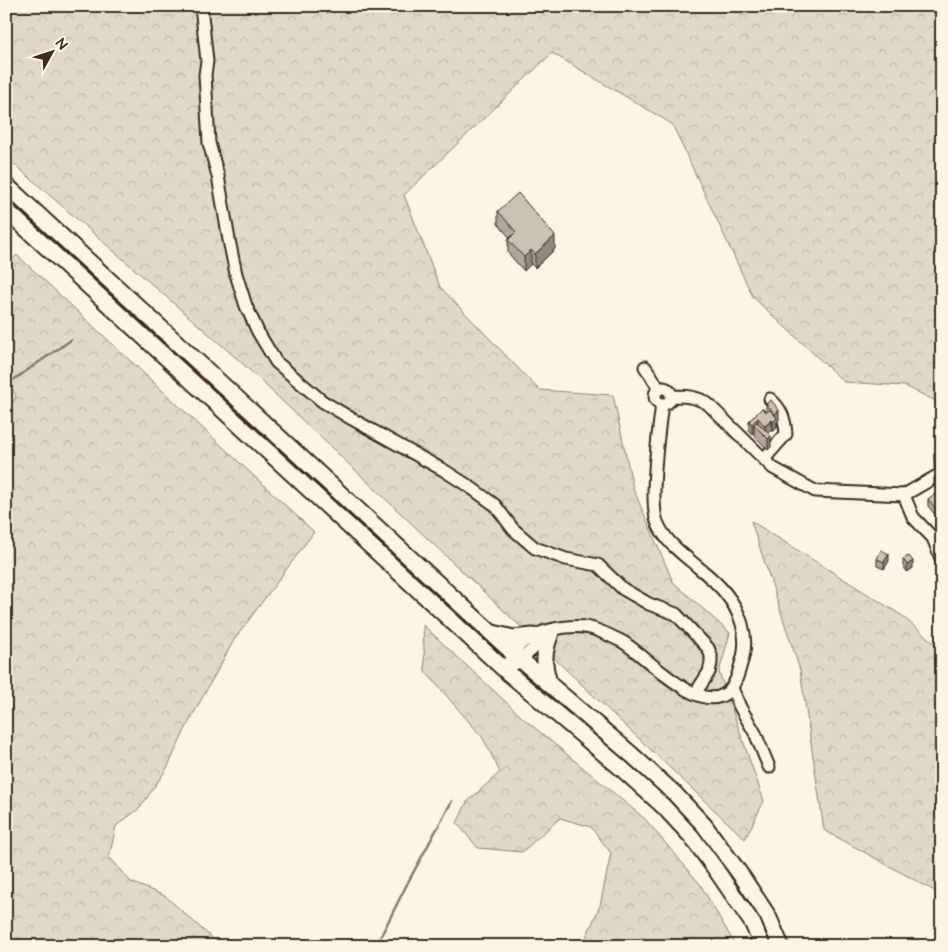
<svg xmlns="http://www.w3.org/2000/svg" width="948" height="952" viewBox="0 0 948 952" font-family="'Architects Daughter',sans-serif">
<defs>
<pattern id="forest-crowns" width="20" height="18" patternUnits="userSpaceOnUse" patternTransform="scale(1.25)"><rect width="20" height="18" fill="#e0d8c8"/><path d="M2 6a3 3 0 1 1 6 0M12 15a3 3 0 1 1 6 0" fill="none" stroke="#c1baab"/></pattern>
</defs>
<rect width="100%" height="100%" fill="#fcf5e5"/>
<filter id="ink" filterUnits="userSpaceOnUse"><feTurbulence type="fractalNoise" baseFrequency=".02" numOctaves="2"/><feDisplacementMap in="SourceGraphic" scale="10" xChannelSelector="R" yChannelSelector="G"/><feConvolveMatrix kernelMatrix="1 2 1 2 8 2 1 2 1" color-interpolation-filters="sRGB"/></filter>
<g filter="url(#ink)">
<!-- forest -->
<path fill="url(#forest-crowns)" stroke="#8e8173" d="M6,6H942V404L905,386L844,382L753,297L672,124L552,53L404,195L440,287L539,390L613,395L633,488L673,582L730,633L719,672L764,801L745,839L242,363L6,157Z
M17,255L314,532L234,640L189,722L167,768L140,808L116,826L109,858L131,882L165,896L221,946H6V415L16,396L6,379V265Z
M751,521L901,615L942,650V895L824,830L800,670Z
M423,625L523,718L645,819L700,884L736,946H582L600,906L611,853L591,827L560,818L522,852L478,848L457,823L467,802L500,772L483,738L425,671Z"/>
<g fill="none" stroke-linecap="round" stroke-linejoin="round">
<!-- stream -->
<path stroke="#85796b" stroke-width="2.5" d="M6,385L71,340
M376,946L407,884L452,801"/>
<!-- minor casing -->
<g stroke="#3b2a1e" stroke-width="15">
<path id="minor" d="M201,6L207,61L205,75L209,143L218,176L229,240L236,274L246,306L258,332L276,362L322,401L352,419L445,471L470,487L495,505L513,529L535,548L566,559L598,565L623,589L649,604L676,614L708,648L711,655V663L709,672L695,694
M645,367L650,374L659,389
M655 396a8 8 0 1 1 16 0a8 8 0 1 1-16 0Z
M671,396C685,396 696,396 708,404L773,468L815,491L904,495L937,476L942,475
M764,459L786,434C785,420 782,409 770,399
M904,495L913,517L933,538L942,561
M515,664L551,634
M506,671C508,665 510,658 513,653C520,641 537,633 550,630C566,626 584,624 599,631C607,634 615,638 623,642C646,656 697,713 725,694C735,687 738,675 741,664C746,650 746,638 742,624C735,600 718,583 699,568C684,555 666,543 658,524C654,516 654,504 654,495C654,464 658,434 662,404
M732,688L740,707L755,733L769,767"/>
</g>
<!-- major casing -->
<g stroke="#3b2a1e" stroke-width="19">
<path id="major" d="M6,185L513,653L632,755L675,794L704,825L743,878L768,916L781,946
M6,210L506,671L621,768L663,806L691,836L714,867L753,924L762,946
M493,633L513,638L533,636
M550,685C543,665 543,653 551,633"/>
</g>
<!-- minor -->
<use href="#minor" stroke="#fcf5e5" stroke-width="11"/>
<!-- major -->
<use href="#major" stroke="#fcf5e5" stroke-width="15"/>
</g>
<!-- wall -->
<path fill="#afa79a" stroke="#3b2a1e" d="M498,211L555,249L535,268L531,264L524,271L508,253V240L510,238L498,224Z
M771,400L779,420L777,422V428L773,432L772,430L768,433L771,447L768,450L754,435V432L752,434L749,431V421L766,412V404Z
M934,454H938L937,468H934Z
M942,475V520L940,521L928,506V499L939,495V491L934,485V478Z
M877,559L889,561L884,569L877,566Z
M903,559L913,568L907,572L903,566Z
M942,568V584L937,578V572Z"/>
<!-- shaded-wall -->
<path fill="#8f887d" stroke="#3b2a1e" d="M555,236V249L535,268V254Z
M531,250V264L524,271V257Z
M779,410V420L777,422V428L773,432V422L775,420V414Z
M758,418V429L754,425V432L752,434V424Z
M772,420V430L765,436V426Z
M771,436V447L768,450V439Z
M942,506V520L940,521V514Z
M889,554V561L884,569V562Z
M913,561V568L907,572V565Z"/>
<!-- building -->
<path fill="#ccc2b3" stroke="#3b2a1e" d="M518,193L555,236L535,254L531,250L524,257L508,240L516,232L498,211Z
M771,400L779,410L775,414L766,404Z
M762,408L766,412L770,410L777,418L773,422L772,420L765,426L758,418L752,424L749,421Z
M757,422L771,436L768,439L754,425Z
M934,454H938L937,461H934Z
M938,475H942V487L934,478Z
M942,488V495L939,492Z
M936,493L942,499L941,507L942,513L940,514L928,499Z
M881,550L889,554L884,562L877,559Z
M909,556L913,561L907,565L903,559Z
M941,567L942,568V578L937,572Z"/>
</g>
<!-- margin -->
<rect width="948" height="952" fill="none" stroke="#fcf5e5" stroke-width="25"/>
<rect x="12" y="12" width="923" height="927" fill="none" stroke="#3b2a1e" stroke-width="2" filter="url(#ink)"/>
<!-- north arrow -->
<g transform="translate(52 52) rotate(50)" stroke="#fcf5e5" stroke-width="4" paint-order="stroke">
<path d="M0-4L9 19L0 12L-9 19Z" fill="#3b2a1e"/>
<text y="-8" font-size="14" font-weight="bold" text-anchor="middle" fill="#3b2a1e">N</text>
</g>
</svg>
